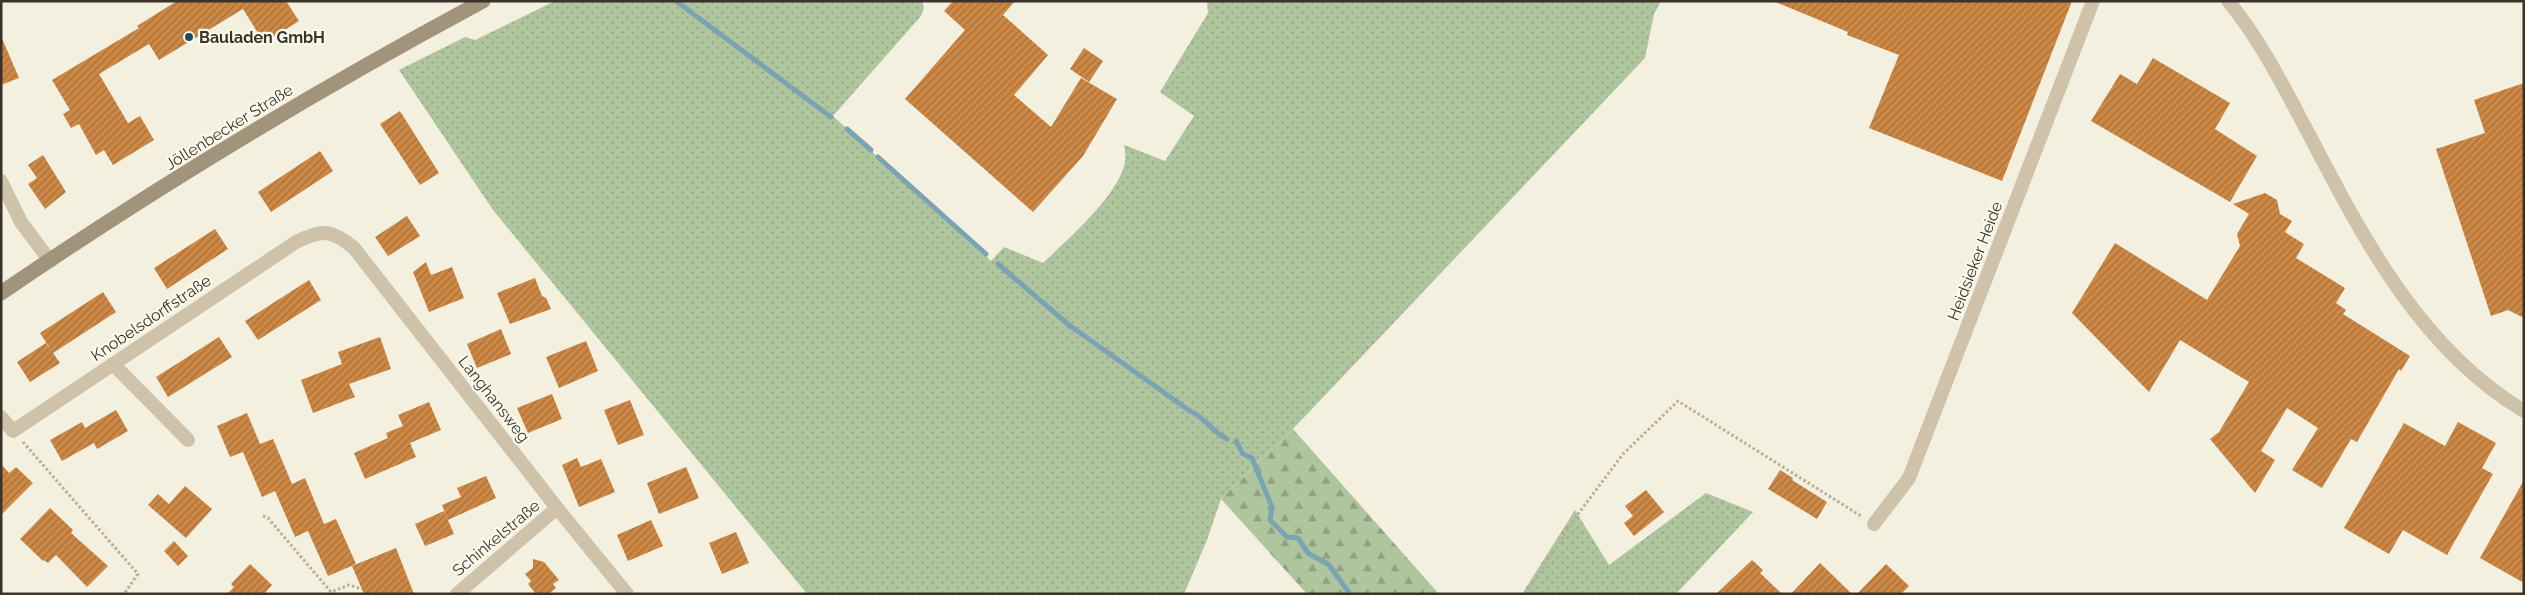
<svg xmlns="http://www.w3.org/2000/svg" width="2525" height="595" viewBox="0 0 2525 595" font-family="Raleway,sans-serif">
<defs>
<pattern id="grass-dots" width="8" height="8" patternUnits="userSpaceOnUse" patternTransform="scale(1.25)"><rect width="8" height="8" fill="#aec59e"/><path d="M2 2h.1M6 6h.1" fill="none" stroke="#8fa181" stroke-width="1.8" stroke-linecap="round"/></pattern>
<pattern id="forest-firs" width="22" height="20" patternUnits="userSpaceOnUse" patternTransform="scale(1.25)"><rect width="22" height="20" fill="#aec59e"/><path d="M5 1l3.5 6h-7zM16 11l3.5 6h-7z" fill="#8fa181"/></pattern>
<pattern id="building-hatch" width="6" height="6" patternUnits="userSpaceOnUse" patternTransform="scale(1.25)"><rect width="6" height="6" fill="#cd8845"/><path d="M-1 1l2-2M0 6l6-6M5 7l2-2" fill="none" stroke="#a8703a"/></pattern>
</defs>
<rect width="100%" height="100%" fill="#f4f0df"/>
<!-- grass -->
<path fill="url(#grass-dots)" d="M555,1H922L924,7L921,16L833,116L991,261L1004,247L1043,263C1066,241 1122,192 1125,161C1126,156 1125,150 1124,145L1165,161L1194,116L1160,92L1208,13L1207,1H1661L1654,14L1645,58L1293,429L1221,499L1207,540L1184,594H807L493,210L399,70L465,37L475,40Z
M1706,493L1753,512L1676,594H1522L1575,510L1609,565Z"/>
<!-- forest -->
<path fill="url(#forest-firs)" d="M1293,429L1439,594H1307L1221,499Z"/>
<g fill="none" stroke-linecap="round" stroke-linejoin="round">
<!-- stream -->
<path stroke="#7ca3b3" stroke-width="5" d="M676,1L831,117
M847,129L871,150
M878,157L986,254
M998,264L1069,325L1190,411C1205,417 1212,432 1227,439
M1236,441L1243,454L1252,458L1272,507L1270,520L1287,537L1298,538L1308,553L1329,565L1350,594"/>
</g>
<!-- building -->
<path fill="url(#building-hatch)" d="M177,1H286L299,21L264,43L243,9L159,60L149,44L99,74L128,123L140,116L154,140L113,165L104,150L96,155L79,124L71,128L63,114L70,110L52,80L139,28L137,26Z
M953,1H1015L1003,15L1048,55L1014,95L1051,127L1081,78L1117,99L1083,156L1033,212L905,99L965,30L944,11Z
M1773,1H2072L2002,181L1869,128L1899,55L1847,35L1848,32Z
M1,36L19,78L1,85Z
M1084,48L1103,61L1089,82L1070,69Z
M2153,58L2230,103L2215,129L2257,156L2230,202L2091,121L2120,74L2137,84Z
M2524,83V318L2508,310L2491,316L2436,149L2485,133L2474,100Z
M400,111L439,173L420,185L380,124Z
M320,151L333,171L271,212L258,192Z
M43,155L66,192L45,209L28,184L37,178L28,165Z
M2265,193L2277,200L2280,214L2292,221L2285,232L2304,244L2296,258L2345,288L2336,303L2346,310L2343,314L2410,356L2401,371L2399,369L2357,442L2351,439L2322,488L2292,470L2318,428L2287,408L2261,451L2275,460L2255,493L2210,439L2219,432L2249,382L2180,340L2149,392L2072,313L2115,243L2207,300L2240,246L2237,234L2249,214L2233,204Z
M407,216L420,236L388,256L375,237Z
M215,229L228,249L167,289L154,268Z
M426,262L431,275L452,267L464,298L429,312L413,272Z
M535,278L542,296L546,298L551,309L510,324L497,293Z
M309,280L321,300L258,340L245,321Z
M103,292L116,312L53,353L40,333Z
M501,329L511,354L477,368L467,344Z
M219,337L232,357L168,397L156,377Z
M380,337L391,369L349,384L355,397L313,413L301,380L342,364L338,352Z
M586,341L598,371L559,388L546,357Z
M46,343L60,363L30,382L17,362Z
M552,394L562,419L528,433L517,408Z
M630,400L644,435L618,445L604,410Z
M429,402L441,430L410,443L416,457L365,479L354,453L388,438L386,433L403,426L398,415Z
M116,410L128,431L97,449L94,443L62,461L50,440L82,422L85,428Z
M247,413L260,444L273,439L292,484L305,478L324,524L336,519L356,564L328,576L308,531L295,537L275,491L262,497L243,452L230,457L217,426Z
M2458,422L2496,443L2482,468L2493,474L2447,555L2403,530L2389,554L2344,528L2404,423L2445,446Z
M577,458L581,467L601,459L615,492L579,507L562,465Z
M1,464L9,473L16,467L33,483L1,515Z
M686,467L699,498L659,514L647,483Z
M1780,470L1793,478L1792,480L1827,502L1817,519L1768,489Z
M486,476L496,498L448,520L442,505L461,497L457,488Z
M2524,480V583L2480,558Z
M185,486L212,509L186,538L148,505L158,494L169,504Z
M1646,490L1664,512L1634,536L1624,523L1633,516L1625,506Z
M50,508L73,530L71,533L108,566L87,587L56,555L48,563L44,560L43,561L20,539Z
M444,511L454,534L425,546L415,524Z
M651,520L663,546L628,561L617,535Z
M736,532L749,563L722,574L709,543Z
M174,541L188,556L178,566L164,551Z
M396,548L414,594H364L352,566Z
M533,559L544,562L559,580L553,584L556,588L549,594H536L528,584L531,581L525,574L533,568Z
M1752,560L1763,570L1760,573L1782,594H1716Z
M1820,563L1852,594H1791Z
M250,564L272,585L264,594H227L234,587L231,584Z
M1886,564L1909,586L1901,594H1857Z"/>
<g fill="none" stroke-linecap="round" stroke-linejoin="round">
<!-- path -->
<path stroke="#baae94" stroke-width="3" stroke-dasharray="2.5 2.5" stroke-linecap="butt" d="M23,442L138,574L124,594
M263,516L268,518L331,592L349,585L362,589
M1526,594L1578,514L1623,454L1678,401L1861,516"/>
<!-- street -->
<path stroke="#cec3aa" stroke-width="14" d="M2228,1C2263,43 2286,92 2312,140C2365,242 2422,350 2524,411
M1,181L21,222L50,261
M114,365L188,440
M1,417L13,431L296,242C322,229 331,229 354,248L557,508L627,594
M1874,524L1909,478L2093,1
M457,594L557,508"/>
<!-- secondary -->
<path stroke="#a2937b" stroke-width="15" d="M1,293C156,187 317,90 483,1"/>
</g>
<!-- markers -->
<circle fill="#1c4a5f" stroke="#fbf8ec" stroke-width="2" cx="189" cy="37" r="5"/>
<g text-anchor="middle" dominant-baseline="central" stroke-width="4.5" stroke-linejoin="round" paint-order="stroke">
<!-- poi labels -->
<g font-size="16" font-weight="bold" fill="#3b332a" stroke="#fbf8ec" text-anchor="start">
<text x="199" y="37">Bauladen GmbH</text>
</g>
<!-- street labels -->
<g font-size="16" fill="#3b332a" stroke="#fbf8ec">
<text transform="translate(229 127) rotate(-32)">Jöllenbecker Straße</text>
<text transform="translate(1975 261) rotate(-69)">Heidsieker Heide</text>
<text transform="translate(151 318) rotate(-34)">Knobelsdorffstraße</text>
<text transform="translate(494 399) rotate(52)">Langhansweg</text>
<text transform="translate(496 538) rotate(-40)">Schinkelstraße</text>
</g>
</g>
<!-- border -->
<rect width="2525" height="595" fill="none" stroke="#3b332a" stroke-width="5"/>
</svg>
